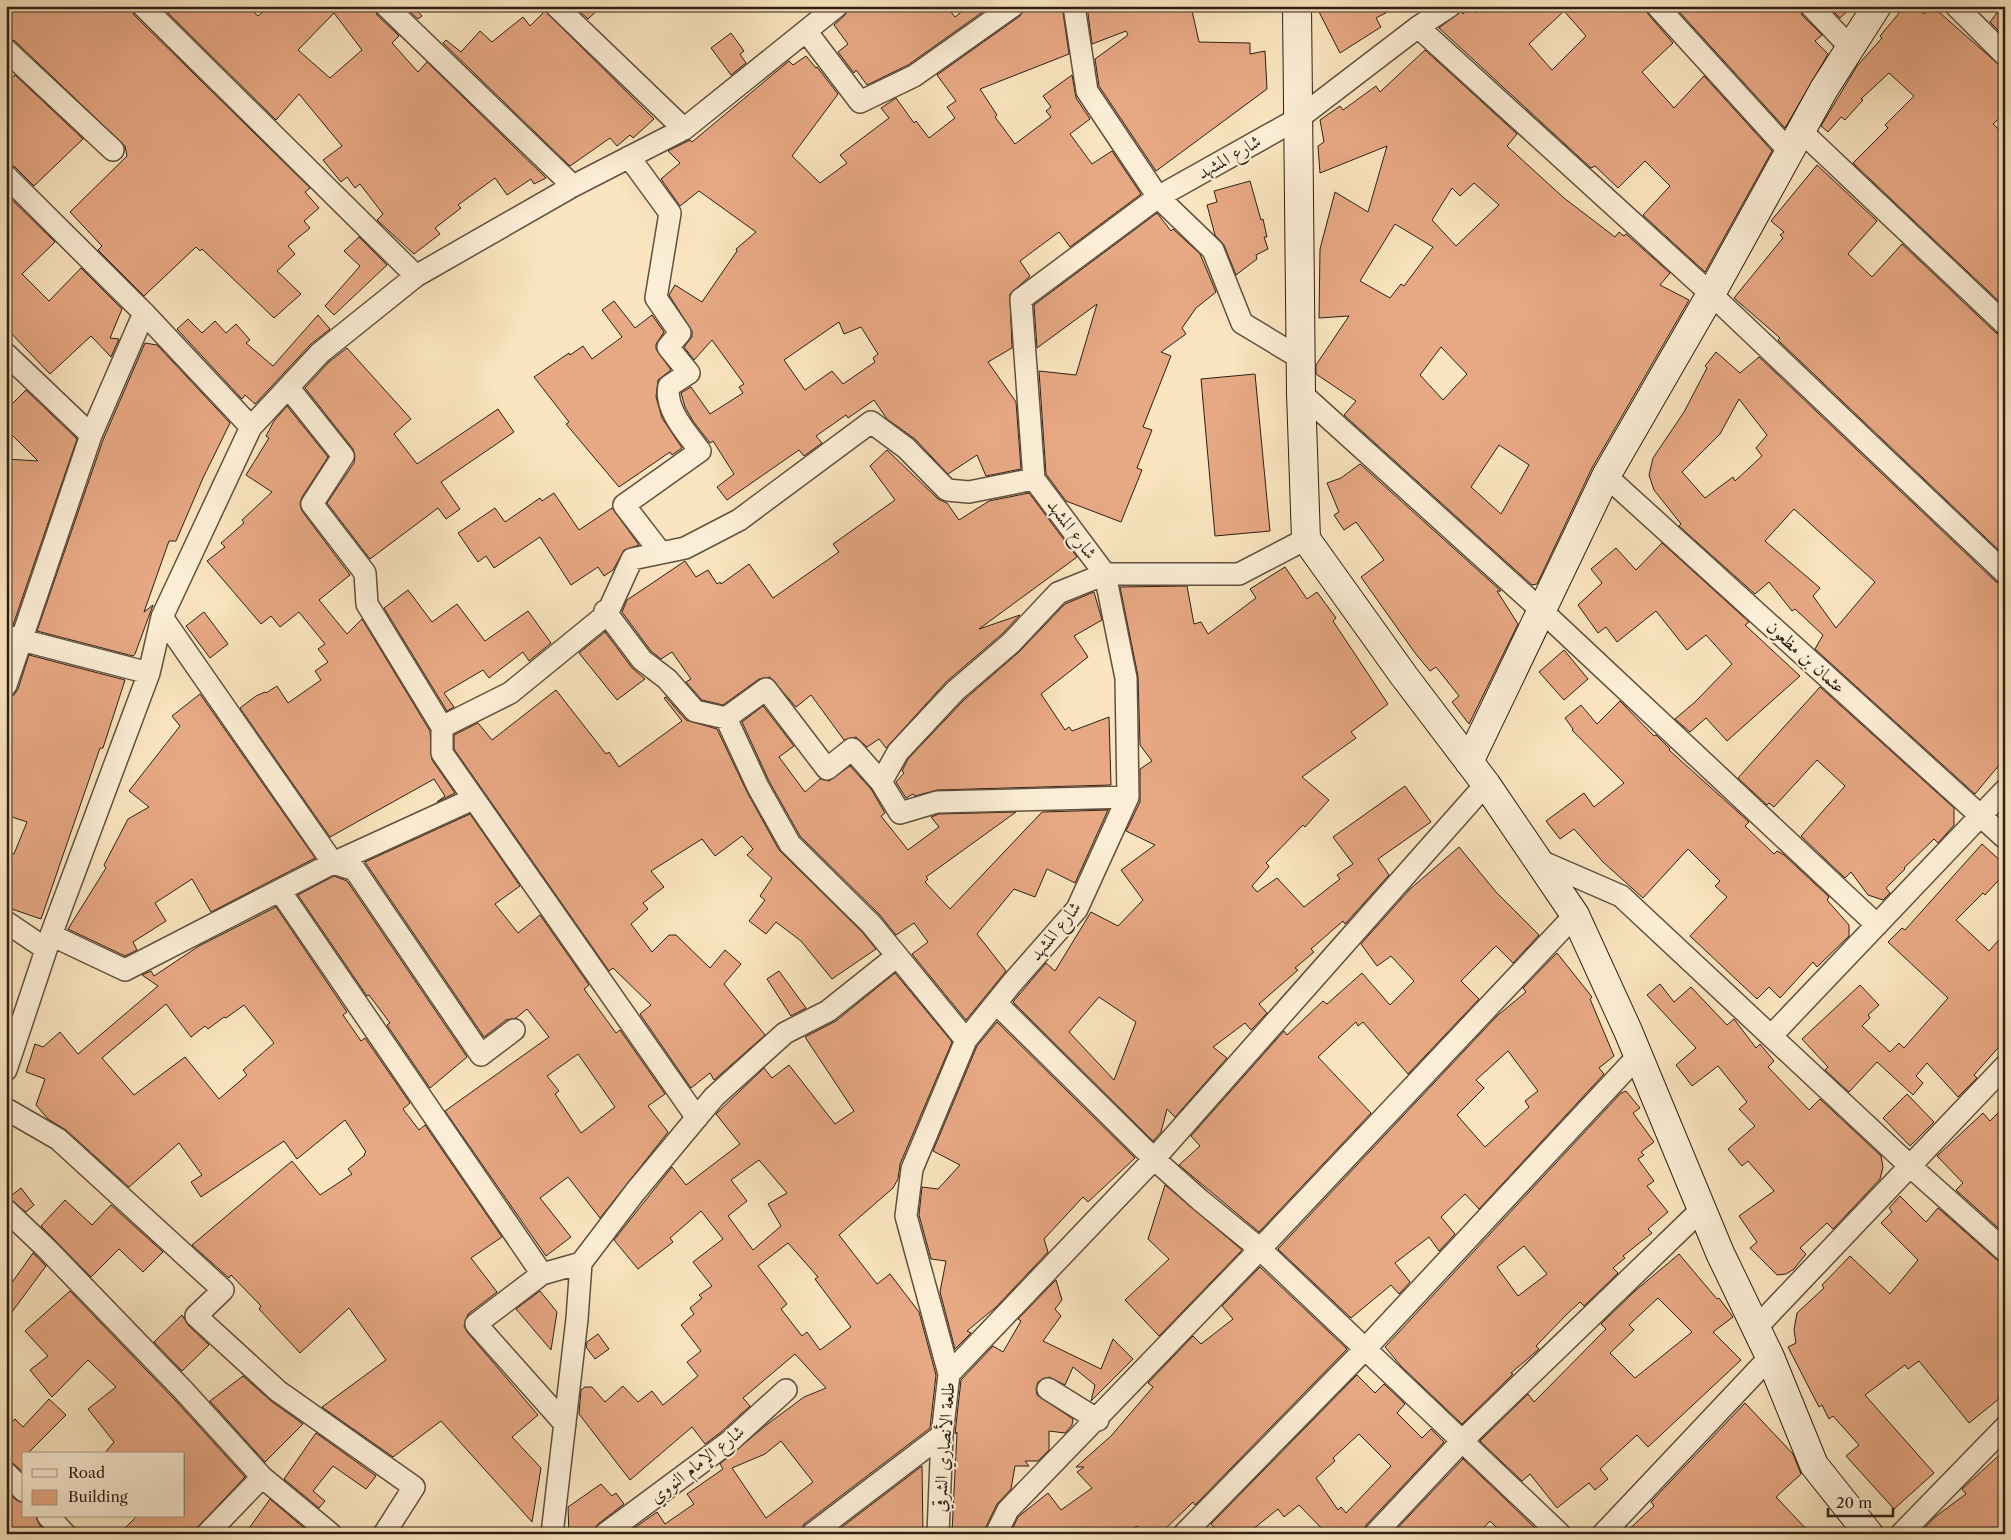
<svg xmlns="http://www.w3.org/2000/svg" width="2011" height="1540" viewBox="0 0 2011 1540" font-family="'Libre Caslon Text',Amiri,serif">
<rect width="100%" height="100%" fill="#fae5c0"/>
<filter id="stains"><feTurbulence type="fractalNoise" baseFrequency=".004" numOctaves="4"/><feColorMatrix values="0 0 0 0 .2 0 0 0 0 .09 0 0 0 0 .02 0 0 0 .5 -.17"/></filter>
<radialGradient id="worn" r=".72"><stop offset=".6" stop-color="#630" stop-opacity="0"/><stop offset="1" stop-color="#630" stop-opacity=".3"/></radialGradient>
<!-- building -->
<path fill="#e7a884" stroke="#2e1f13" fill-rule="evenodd" d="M6,6H131L134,15L310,188L305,192L319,208L304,221L310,228L288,246L295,254L277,271L301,294L274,318L202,249L200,251L196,247L144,296L98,250L102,246L70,212L127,156L125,146L15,41L6,38Z
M161,6H247L258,16L270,6H374L377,15L399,36L392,43L418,72L427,62L546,178L534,184L531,179L507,195L495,178L458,205L461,208L435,228L440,234L414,254L377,220L383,214L360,184L355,188L347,177L341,182L323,160L342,146L299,94L276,120ZM334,13L362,50L330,78L298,50Z
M404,6H413L422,16L418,19Z
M574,6H602L588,19Z
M849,6H946L955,17L969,6H991L908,65L867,85L856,70L854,73L838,52L848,44L834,25L845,15Z
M1025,6H1062L1069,54L980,89L997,115L995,117L1015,144L1051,117L1046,111L1051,107L1043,96L1072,75L1076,98L1090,119L1070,134L1092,164L1112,151L1141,194L1070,247L1059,232L1020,261L1030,276L1010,294L1012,348L988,362L1016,402L1021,469L986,476L977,455L948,474L915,439L887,419L874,400L848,418L846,415L816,436L822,443L804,456L799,450L727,500L717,487L734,474L713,441L710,443L693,421L685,407L681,393L691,387L710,414L743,393L739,387L744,384L712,340L694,360L684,347L692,337V331L669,295L675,285L702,302L737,251L736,249L756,232L699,191L680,206L661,179L680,163L668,151L690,140L692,142L789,61L793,65L806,56L816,68L817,67L838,94L792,156L820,183L847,163L840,155L889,118L881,108L896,98L914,123L916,121L929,138L955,118L947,107L956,101L937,75L1020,16ZM839,322L844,334L861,327L878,354L873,358L875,362L843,384L832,371L805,390L784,360Z
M1087,6H1191L1199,42L1250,43V54L1265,51L1267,89L1156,171L1099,86L1095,59L1128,35L1126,31L1092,44Z
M1316,6H1399L1376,18L1381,27L1340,53Z
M1484,6H1645L1648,14L1673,43L1642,72L1674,108L1704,76L1772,151L1705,272L1643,215L1670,186L1645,161L1618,188L1595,166L1591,168L1439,28L1461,11L1463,14L1470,7L1476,13ZM1564,11L1586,36L1552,70L1529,44Z
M1674,6H1799L1802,15L1822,35L1815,41L1828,54L1785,128Z
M1828,6H1853L1840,18Z
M1905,6H1915L1924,14L1932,6L2005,70V113L1993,124L2005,135V307L1853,163L1888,128L1885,125L1914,96L1889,73L1861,99L1863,100L1845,120L1841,117L1828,132L1821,126L1857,66L1882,38L1880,36Z
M2002,6H2005V31L2002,34L1990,22Z
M545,11L654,119L633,138L630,135L617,146L610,138L570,166L443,43L446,40L461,52L480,31L492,42L523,17L530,26Z
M731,33L744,51L740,54L746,63L731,75L711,48Z
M1425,50L1517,134L1507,146L1564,198L1615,237L1619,232L1624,236L1626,234L1670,273L1660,285L1689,300L1592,468L1537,584L1532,585L1344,415L1356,401L1316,374V365L1349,316L1319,318L1320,249L1335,192L1368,212L1387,146L1320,173L1318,146L1324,142L1320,120L1340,106L1343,110L1376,86L1380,92ZM1474,183L1499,205L1456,246L1432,220L1452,188L1460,196ZM1395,224L1433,247L1404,286L1401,284L1390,298L1360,281ZM1441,347L1467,374L1443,400L1420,375ZM1499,445L1529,465L1501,514L1471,487Z
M15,75L83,139L34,186L15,167L6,164V83Z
M1817,165L1877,221L1848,254L1872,277L1902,244L1996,333L2005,336V556L1778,340L1780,338L1734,298L1783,238L1780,235L1784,232L1771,221Z
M1250,181L1261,220L1263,219L1267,237H1264L1268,249L1256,255L1257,259L1236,275L1224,245L1215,235L1207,205L1217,202L1214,191Z
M6,194L55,242L22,274L49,301L81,268L122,309L110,338L119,339L111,357L91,336L50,374L6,328Z
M1157,213L1171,231L1173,229L1200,254L1216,292L1196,308L1182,328L1186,334L1161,352L1171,356L1143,427L1152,430L1137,468L1142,470L1121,522L1066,501L1046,474L1039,371L1076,375L1097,304L1037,348L1034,305Z
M359,237L387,265L334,315L325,306L360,266L344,251Z
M614,301L635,328L652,315L664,332L656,344V349L671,370L658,380L656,397L662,418L682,448L672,455L670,452L619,487L566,424L569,422L534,377L569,353L570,355L583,346L592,359L622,337L602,310Z
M318,315L330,329L311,344L255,404L245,395L242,399L177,329L188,319L202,333L215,321L226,333L236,324L250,340L246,343L273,366Z
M145,343L157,345L230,423L203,478L176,541H169L144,612L153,605L135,654L133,656L37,631L103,440Z
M347,348L411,419L394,434L417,464L498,409L514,432L441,482L460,509L446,519L438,508L370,559L327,503L354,463L355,456L353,449L305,388L329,362Z
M1716,352L1740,373L1759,357L1996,582L2005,585V758L1975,794L1815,649L1823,635L1795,609L1792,611L1769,582L1755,594L1679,526L1681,524L1654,490L1649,475L1653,458L1684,412L1707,368L1705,366ZM1739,399L1767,435L1756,448L1762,456L1735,481L1733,477L1705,498L1682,472L1720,434ZM1794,509L1875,582L1836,628L1813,596L1820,588L1765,541Z
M1255,374L1270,531L1215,536L1201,379Z
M26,390L77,439L13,625L6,624V459L38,461L6,429V410Z
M287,406L328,457L302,497L300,504L302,511L350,575L319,600L347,634L362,619L430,731L432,760L455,793L437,802L445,796L434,779L330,837L240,708L256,696L265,692L266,693L277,686L288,703L321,680L315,671L328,662L318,649L325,644L299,612L280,627L271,616L261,624L207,561L225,547L221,543L244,523L242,520L272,492L246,475L269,438L266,436L274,421Z
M887,450L938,499L947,503L959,520L989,501L1029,493L1077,557L979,629L1020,615L1002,634L946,682L886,748L879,739L867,747L856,737L844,740L811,695L796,707L770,677L759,679L723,705L702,700L686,682L691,679L672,652L661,659L651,651L622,612L627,600L685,561L696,577L708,570L717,584L720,582L721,584L749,564L773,598L839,552L833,544L895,500L870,466Z
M1360,464L1501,591H1497L1518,624L1469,724L1452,702L1459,696L1436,667L1430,671L1415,653L1361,577L1384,560L1356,522L1344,530L1334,515L1339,512L1327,483L1341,478Z
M554,493L579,530L612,508L639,545L624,550L613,570L604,576L598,567L571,585L540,537L494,568L486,556L478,562L458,533L495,508L505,522L540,498L542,501Z
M1662,543L1749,622L1745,625L1800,676L1727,741L1706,718L1690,732L1675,719L1695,702L1732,664L1706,635L1687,650L1656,611L1617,642L1606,627L1598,633L1578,605L1602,583L1591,569L1616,548L1636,570Z
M1285,567L1307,599L1317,592L1336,618L1333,621L1388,704L1351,732L1356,738L1302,777L1329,800L1305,827L1303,825L1266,863L1269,866L1268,868L1252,886L1257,892L1277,878L1304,907L1340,879L1337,875L1353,864L1333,837L1405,786L1431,822L1378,859L1389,875L1345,924L1343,921L1311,949L1314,952L1295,968L1298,970L1259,1004L1267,1013L1251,1030L1245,1023L1213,1047L1227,1058L1175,1117L1167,1109L1161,1132L1153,1141L1013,1002L1046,963L1055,971L1091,912L1118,926L1143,900L1121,870L1155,845L1126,831L1140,802V769L1152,761L1140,745L1138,676L1120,587L1187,586L1194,624L1201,622L1208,634L1256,598L1250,589ZM1099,997L1136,1022L1114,1080L1069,1032Z
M408,590L432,622L457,604L485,641L528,611L551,643L529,661L523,652L489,678L483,670L444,693L454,707L447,711L384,608Z
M1094,592L1102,620L1074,636L1088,657L1041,694L1065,730L1069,727L1072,731L1109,717L1111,785L937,790L915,796L913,794L906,798L896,782L904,773L902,771L908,759L964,700L1019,652L1065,604Z
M204,612L228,644L210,658L186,626Z
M605,632L632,668L645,679L617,700L579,653Z
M1564,650L1588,679L1564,700L1539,672Z
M29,655L125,680L103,748H100L41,919L6,907V851L14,854L27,822L6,815V697L14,695L18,689Z
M1820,687L1954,808V825L1938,843L1934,839L1904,868L1905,869L1886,888L1890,893L1883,900L1868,895L1851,872L1845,878L1801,836L1845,786L1817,760L1774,807L1769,803L1767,805L1738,778Z
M556,690L606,754L609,752L619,767L682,721L664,698L666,697L686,720L717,729L747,792L779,850L862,932L876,949L832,979L801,941L776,922L766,934L749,921L765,900L760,896L772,878L747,855L753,849L742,836L715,856L702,839L651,871L664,887L643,903L648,909L631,924L652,952L669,935H676L710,968L725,950L741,964L724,984L765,1035L714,1080L710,1073L691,1088L640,1014L651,1005L613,968L609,971L454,749V735L478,723L492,740Z
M200,694L315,858L211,912L192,879L155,903L166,921L133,942L137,950L125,956L68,929L106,868L104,865L128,819L149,807L129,791L180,726L172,716Z
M1620,701L1654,736L1656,735L1670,749L1669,750L1749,822L1745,826L1774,854L1777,851L1784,855L1829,897L1827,900L1849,925V936L1817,967L1813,962L1780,998L1769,987L1757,999L1690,936L1727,897L1715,886L1720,881L1688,849L1643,898L1603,862L1574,829L1560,839L1546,821L1584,793L1594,807L1624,783L1572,730L1573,729L1565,718L1581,705L1597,724Z
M763,706L794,746L779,757L805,792L820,779L829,781L850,766L871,789L885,813L881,816L908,850L939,827L931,817L939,814L1016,812L926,877L928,879L925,882L950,909L1042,812L1108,810L1075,883L1047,869L1035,897L1014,889L977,934L1006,971L966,1020L912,954L928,942L914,923L896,935L880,915L800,836L769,781L742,722Z
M470,814L520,886L495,904L518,933L540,915L589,985L584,989L616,1033L620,1030L665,1094L648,1106L668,1132L600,1218L568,1177L540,1198L571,1237L546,1256L445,1111L549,1037L527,1009L516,1018L506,1020L484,1037L365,862ZM578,1054L615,1107L581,1133L555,1094L559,1091L547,1076Z
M1982,844L2005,865V873L1985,895L1983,893L1956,920L1989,951L2005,933V1040L1974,1075L1977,1078L1958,1097L1927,1063L1916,1076L1923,1083L1913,1095L1877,1062L1849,1092L1825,1070L1828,1067L1802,1039L1860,985L1879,1005L1868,1015L1870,1018L1862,1026L1890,1052L1899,1043L1904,1048L1948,998L1888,942L1902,928L1905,930Z
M1459,847L1496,892L1539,935L1513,963L1496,946L1461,981L1479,999L1408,1074L1363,1022L1358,1026L1356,1022L1318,1057L1371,1113L1259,1232L1179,1165L1200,1146L1191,1136L1284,1031L1287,1035L1323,1001L1327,1004L1362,973L1390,1005L1414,981L1391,956L1377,966L1361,944L1410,889Z
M334,876L347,881L467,1057L430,1088L387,1025L390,1023L369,995L367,996L298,895Z
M276,907L347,1012L343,1015L361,1041L365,1038L410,1103L403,1109L419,1130L425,1125L502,1237L471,1258L497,1292L468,1314L464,1326L467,1332L538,1415L512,1437L541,1468L532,1522L441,1421L393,1457L322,1407L386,1360L349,1308L300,1353L259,1309L261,1306L231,1275L229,1278L192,1245L292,1161L320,1195L352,1174L348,1169L365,1155L364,1154L366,1152L345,1120L297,1159L284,1141L201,1197L191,1182L202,1175L179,1143L129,1187L66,1130L48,1119L36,1105L45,1079L26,1072L35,1044L43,1047L60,1032L78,1054L158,986L142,975L151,971L154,976L199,946ZM166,1004L191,1037L205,1026L208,1029L224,1017L226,1018L244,1005L274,1043L243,1070L247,1075L219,1099L185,1057L134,1095L102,1058Z
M1557,953L1592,997L1590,999L1614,1056L1599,1068L1604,1074L1479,1209L1465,1194L1441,1217L1455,1234L1439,1251L1429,1237L1395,1263L1410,1282L1399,1294L1391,1285L1351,1318L1278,1249L1497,1016L1526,992L1523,988ZM1508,1051L1538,1091L1525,1101L1529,1107L1485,1147L1457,1115L1484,1088L1476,1080Z
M779,971L806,1008L791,1016L767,979Z
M895,973L952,1042L900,1164L898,1179L893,1188L839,1235L877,1284L890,1274L919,1312L936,1375L930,1428L804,1524L800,1534H626L657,1512L665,1524L694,1504L687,1494L723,1469L720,1464L765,1426L804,1397L826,1388L795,1354L743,1398L750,1406L721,1432L705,1444L692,1427L630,1480L579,1414L581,1390L585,1387H592L605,1402L623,1386L638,1402L652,1391L663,1405L698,1376L687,1362L701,1351L681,1325L694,1314L690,1308L702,1298L699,1295L712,1286L693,1262L723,1239L701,1211L670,1238L673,1242L638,1269L614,1240L672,1167L686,1185L740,1144L716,1114L764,1068L772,1078L789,1065L835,1124L854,1111L805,1037L836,1021ZM759,1160L787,1193L768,1204L781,1226L753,1250L728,1216L747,1201L731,1180ZM788,1243L818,1277L815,1279L851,1327L820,1350L807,1332L802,1336L781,1309L787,1304L758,1266ZM781,1441L813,1482L766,1518L732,1468L765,1454Z
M1660,984L1674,1002L1691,987L1727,1025L1734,1019L1756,1048L1760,1044L1774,1061L1768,1067L1809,1110L1820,1099L1881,1156L1883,1167L1880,1179L1833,1229L1827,1223L1800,1248L1806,1254L1794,1269L1786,1274L1777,1275L1750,1248L1757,1242L1739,1216L1774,1191L1748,1161L1742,1166L1728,1149L1755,1126L1739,1109L1747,1102L1718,1066L1692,1086L1676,1065L1696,1048L1647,995Z
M997,1022L1135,1158L1088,1202L1083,1197L1044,1239L1048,1252L996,1307L967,1331L971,1333L955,1349L940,1292L946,1261L931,1259L919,1215L922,1187L938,1189L960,1165L933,1151L977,1046Z
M1626,1091L1640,1108L1633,1113L1654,1142L1641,1152L1644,1155L1638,1159L1654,1181L1647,1186L1668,1212L1648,1229L1652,1233L1623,1256L1625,1258L1613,1268L1618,1273L1584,1306L1580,1302L1567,1314L1536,1346L1539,1349L1511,1373L1513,1374L1462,1424L1401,1366L1385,1347L1621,1093ZM1524,1246L1547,1274L1518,1296L1497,1267Z
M1907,1094L1934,1122L1910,1146L1883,1118Z
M2005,1106V1234L1956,1190L1963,1183L1937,1156L1983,1113L1990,1121Z
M1165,1185L1242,1250L1159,1336L1125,1300L1169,1259L1148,1239Z
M21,1188L34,1205L26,1212L8,1198Z
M1900,1196L1926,1222L1938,1208L1997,1260L2005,1263V1394L1969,1423L1919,1361L1908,1369L1905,1365L1865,1395L1934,1473L1894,1509L1846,1456L1859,1445L1833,1416L1829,1419L1822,1405L1819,1407L1788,1347L1796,1343L1794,1330L1797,1313L1824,1288L1822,1285L1850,1256L1890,1294L1918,1260L1881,1223L1892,1212L1889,1208Z
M65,1200L92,1225L111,1205L163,1252L143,1272L119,1249L91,1277L41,1226Z
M33,1253L46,1266L6,1320V1291Z
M1679,1254L1717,1299L1719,1298L1733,1317L1713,1332L1741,1360L1648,1447L1637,1435L1600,1469L1608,1479L1595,1490L1589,1483L1557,1508L1530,1474L1522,1481L1480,1441L1528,1394L1534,1402L1606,1329L1601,1324L1635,1291ZM1658,1298L1692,1332L1635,1378L1610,1353L1634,1330L1629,1325Z
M1260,1267L1347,1349L1195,1505L1193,1502L1160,1534H1145L1137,1526L1126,1534H1010L1018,1517L1048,1493L1061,1510L1092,1488L1077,1472L1084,1467H1076L1111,1436L1153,1387L1148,1383L1193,1336L1201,1344L1233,1319L1222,1306Z
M1056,1280L1062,1300L1055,1309L1061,1316L1043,1341L1101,1369L1113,1339L1133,1359L1091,1401L1095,1385L1073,1367L1065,1385L1049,1377L1038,1382L1036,1389L1037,1395L1073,1419L1072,1425L1065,1433L1049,1431V1450L1038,1461H1025L1029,1466H1015L1011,1489L997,1504L984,1531L952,1532L957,1432L955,1434L961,1380L993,1346L1003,1352L1021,1321L1018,1319Z
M70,1291L174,1399L245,1477L191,1534H119L137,1516H184V1454H104L114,1442L88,1409L116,1387L88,1360L52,1397L30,1370L48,1356L25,1331Z
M540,1291L557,1312L551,1350L516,1309Z
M182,1315L188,1325L209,1345L182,1371L154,1342Z
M598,1334L609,1349L595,1359L586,1347L587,1342Z
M1357,1375L1375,1393L1384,1384L1405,1404L1397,1413L1422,1438L1431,1429L1444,1442L1366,1525L1363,1534H1327L1299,1505L1284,1517L1278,1509L1247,1534H1220L1211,1524ZM1359,1434L1391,1466L1346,1513L1341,1507L1338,1510L1316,1478L1335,1461L1333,1458Z
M243,1376L271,1401L303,1424L265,1462L210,1401Z
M49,1399L66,1415L27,1454H24V1473L14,1464L6,1461V1429L15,1419L23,1427Z
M1745,1403L1793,1454L1801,1474L1776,1497L1811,1534H1624L1654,1506L1651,1502Z
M316,1433L376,1476L366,1489L333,1466L313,1491L325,1501L319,1508L284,1479Z
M2005,1450V1528L1998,1534H1919L1935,1517L1966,1494L1962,1489Z
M1463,1459L1504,1498L1541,1534H1503L1490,1521L1478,1534H1392Z
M922,1466L923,1534H833Z
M601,1484L612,1496L616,1493L624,1504L598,1524L593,1534H569L568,1507Z
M6,1491L16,1500L24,1503V1516H36L39,1524L48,1534H6Z
M270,1499L311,1534H245Z"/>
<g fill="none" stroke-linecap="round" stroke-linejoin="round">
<!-- street casing -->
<g stroke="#61503e" stroke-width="24">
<path id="street" d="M143,6L416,276
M386,6L573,186
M556,6L684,129
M1074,6L1087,91L1158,197L1213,250L1242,323L1300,358
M1657,6L1789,151
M1811,6L1851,48
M1956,6L2005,55
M1418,27L1711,294L2005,573
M806,31L860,102L914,76L1013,6
M6,50L113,150
M1801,131L2005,324
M629,157L670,213L656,298L680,333L668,347L689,373L669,386C664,409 687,433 700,451L624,505L661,553
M6,176L144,313L251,427
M6,354L91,435
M288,387L343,456L312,504L365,573L367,604L442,727V753L697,1118
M1301,393L1541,610L1877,925
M1606,476L2005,838
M605,611L642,660L667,679L695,711L726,718L766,689L827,769L852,749L881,782L900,813L937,802L1128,797
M162,617L333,863L355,870L481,1055L514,1030
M6,636L149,673
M6,685L91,435L144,313
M726,718L758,787L790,844L871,924L966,1040
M442,727L510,693L607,614L632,559L685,548L739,520L871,422L906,448L947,490L969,492L1034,479
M881,782L898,752L955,691L1011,643L1058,593L1105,574H1239L1306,539
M1538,860L1621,896L1910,1166L2005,1251
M280,891L542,1274
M6,922L46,949
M51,935L125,970L333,863L473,799
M996,1003L1154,1159L1200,1200L1260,1249L1560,1534
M1772,1035L2005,790
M6,1070L51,935L149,673L162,617L251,427L320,353L416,276L573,186L684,129L837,6
M6,1109L58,1139L223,1290L196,1316L278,1391L414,1487L384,1534
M6,1210L46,1248L183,1390L262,1477L331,1534
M1756,1328L2005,1066
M949,1374L1154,1159L1486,784
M1048,1389L1098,1420
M565,1424L476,1324L542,1274L581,1263
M6,1473L24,1491
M48,1516L65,1534
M207,1534L262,1477
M552,1534L577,1319L581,1263L635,1192L714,1097L785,1033L828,1011L897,956
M605,1534L729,1442L786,1390
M812,1534L942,1435
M938,1534L942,1435L949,1374L906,1216L912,1169L966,1040L1012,983L1077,909L1128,797L1126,678L1105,574L1034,479L1021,299L1158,197L1299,118L1418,27L1450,6
M996,1534L1008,1510L1260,1249L1575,915
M1184,1534L1365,1349L1638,1056
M1375,1534L1463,1440L1702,1209
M1603,1534L1770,1357
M1901,1534L2005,1427"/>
</g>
<!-- secondary casing -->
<g stroke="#2e1f13" stroke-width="30">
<path id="secondary" d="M1297,6L1301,393L1306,539L1404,676L1486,784L1575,915L1628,1031L1720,1253L1770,1357L1814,1465L1869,1534
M1469,762L1606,476L1711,294L1824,89L1877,6"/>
</g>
<!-- street -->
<use href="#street" stroke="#fceed6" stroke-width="21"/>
<!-- secondary -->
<use href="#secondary" stroke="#fceed6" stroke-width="28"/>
</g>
<g text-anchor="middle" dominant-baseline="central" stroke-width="4" stroke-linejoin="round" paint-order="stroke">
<!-- street labels -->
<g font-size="18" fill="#2e1f13" stroke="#fceed6">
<text transform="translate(1229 157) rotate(-30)">شارع المشهد</text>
<text transform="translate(1072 529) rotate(53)">شارع المشهد</text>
<text transform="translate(1806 657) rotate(42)">عثمان بن مظعون</text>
<text transform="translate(1055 931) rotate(-51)">شارع المشهد</text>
<text transform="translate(944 1447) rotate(-86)">طلعة الأنصاري الشرقي</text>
<text transform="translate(697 1464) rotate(-38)">شارع الإمام النووي</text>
</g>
</g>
<!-- margin -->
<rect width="2011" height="1540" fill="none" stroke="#fae5c0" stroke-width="25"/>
<rect x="8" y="8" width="1996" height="1525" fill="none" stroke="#2e1f13" stroke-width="2.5"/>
<rect x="12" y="12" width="1986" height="1515" fill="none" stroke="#2e1f13"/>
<!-- legend -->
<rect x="22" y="1452" width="162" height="65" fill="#fceed6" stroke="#aa9b88"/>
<rect x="32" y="1469" width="25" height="8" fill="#fceed6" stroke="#aa9b88"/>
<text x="68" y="1478" font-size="15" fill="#2e1f13">Road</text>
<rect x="32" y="1490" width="25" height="15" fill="#e7a884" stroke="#aa9b88"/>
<text x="68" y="1502" font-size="15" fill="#2e1f13">Building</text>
<!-- scale -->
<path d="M1828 1508v8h65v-8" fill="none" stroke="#2e1f13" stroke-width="2.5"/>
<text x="1836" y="1508" font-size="15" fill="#2e1f13" stroke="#fceed6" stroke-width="4" paint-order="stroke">20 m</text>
<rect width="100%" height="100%" filter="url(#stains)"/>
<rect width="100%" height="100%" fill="url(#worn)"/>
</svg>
